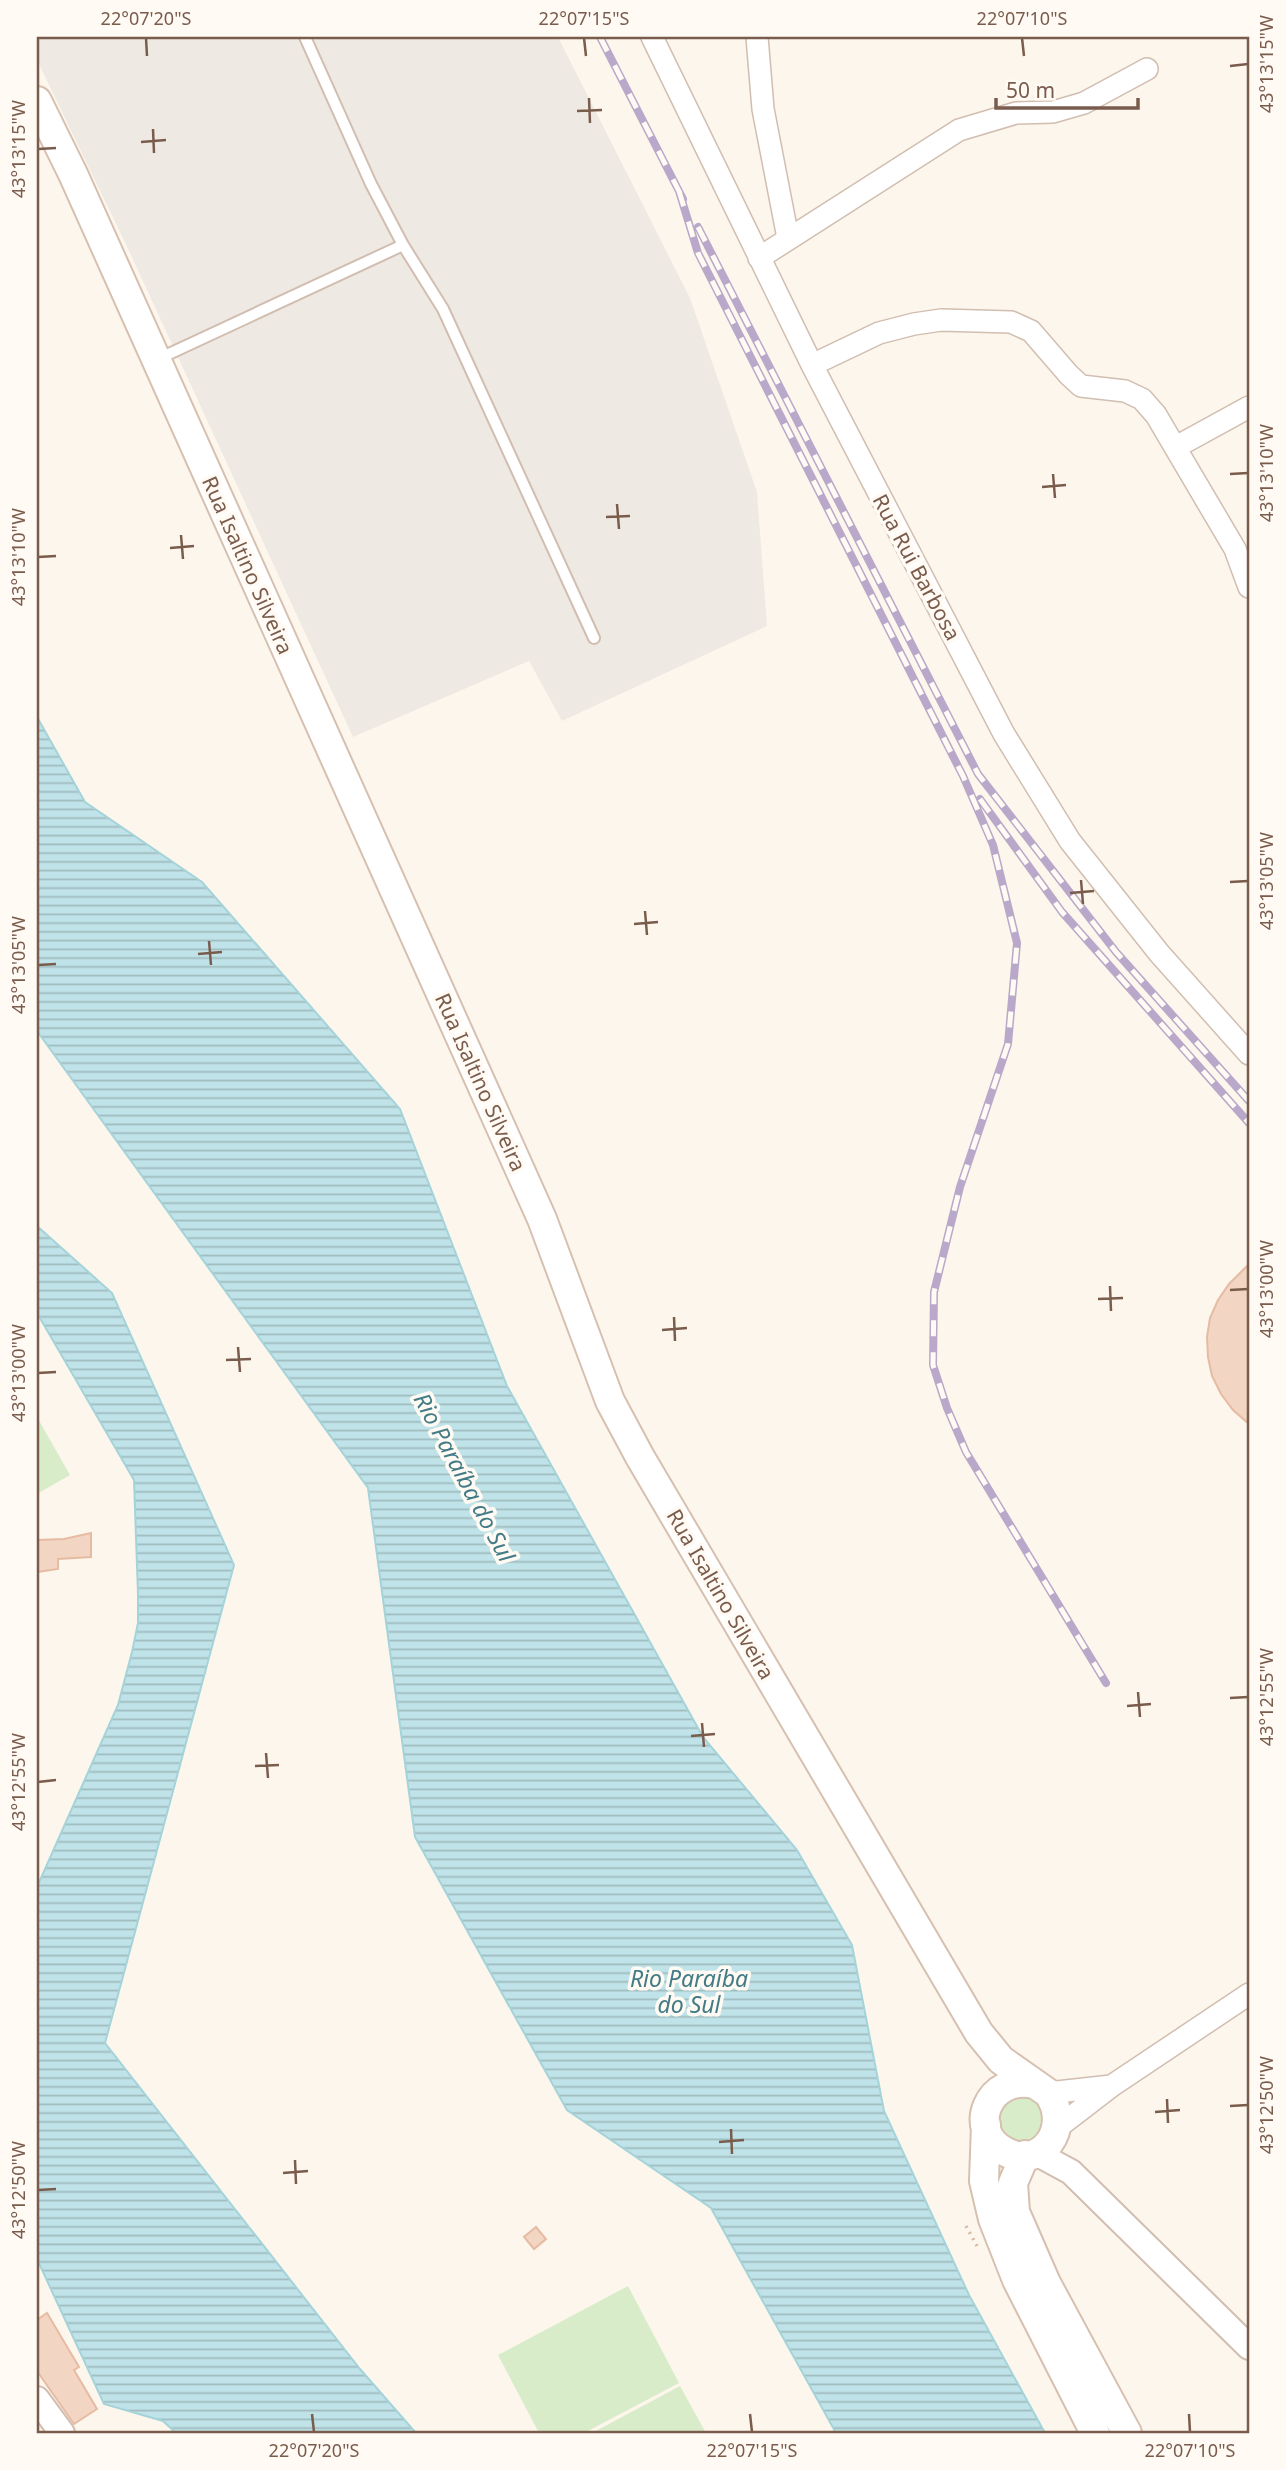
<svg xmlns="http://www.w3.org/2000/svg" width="1286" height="2470" viewBox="0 0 1286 2470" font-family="'Noto Sans',sans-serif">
<defs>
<pattern id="water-rules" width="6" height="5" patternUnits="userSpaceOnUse" patternTransform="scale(1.75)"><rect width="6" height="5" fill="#bfe3e8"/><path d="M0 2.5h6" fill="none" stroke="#a0bbbe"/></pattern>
</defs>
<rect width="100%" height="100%" fill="#fdf6ec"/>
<!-- industrial -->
<path fill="#efe9e4" d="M37,37H558L690,298L757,492L767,626L562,721L529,661L353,737L130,253L37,60Z"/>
<!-- garden -->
<path fill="#d8ecc9" d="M37,1417L70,1475L37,1494Z
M1007,2092L1044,2097L1046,2135L1021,2147L998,2134L995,2107Z
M628,2286L679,2383L584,2433H539L498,2355Z
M680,2386L706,2433H592Z"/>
<!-- water -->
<path fill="url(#water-rules)" stroke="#a5d3da" stroke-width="2" d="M37,717L85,802L202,882L400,1109L507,1386L703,1737L797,1850L852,1945L884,2111L969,2295L1045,2433H836L711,2208L567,2110L415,1837L368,1488L37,1031Z
M37,1226L112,1293L234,1565L105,2043L360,2369L416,2433H176L163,2421L104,2404L37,2259V1887L118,1705L132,1652L138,1623V1594L134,1480L37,1313Z"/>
<!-- building -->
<path fill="#f3d5c3" stroke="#e6bba3" stroke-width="2" d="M1249,1264V1424L1233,1410L1221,1394L1212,1376L1208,1357L1207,1337L1210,1318L1218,1300L1229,1284Z
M91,1533V1557L58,1559V1569L37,1572V1540L64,1539Z
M536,2227L546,2239L534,2249L524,2237Z
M47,2313L79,2367L74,2370L97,2409L74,2424L37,2371V2320Z"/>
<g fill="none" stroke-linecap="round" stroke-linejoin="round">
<!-- service casing -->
<g stroke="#d1beb0" stroke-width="14">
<path id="service" d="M305,37L371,184L403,245
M158,359L403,245L443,309L594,638"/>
</g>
<!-- minor casing -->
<g stroke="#d1beb0" stroke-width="24">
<path id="minor" d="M652,37L812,365L1004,734L1070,841L1159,953L1249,1054
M757,37L763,109L788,238
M759,258L959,130L1016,113L1053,112L1084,103L1147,69
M812,365L879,333L914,324L941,320L1011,322L1031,331L1069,375L1081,386L1125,391L1142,399L1156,415L1235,549L1249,587
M1176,447L1249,407
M1048,2093L1111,2086
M1057,2128L1113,2085L1249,1994"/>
</g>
<!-- tertiary casing -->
<g stroke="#d1beb0" stroke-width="28">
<path id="tertiary" d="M1036,2153L1071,2172L1249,2347
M37,2399L62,2433"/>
</g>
<!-- secondary casing -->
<g stroke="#d6c0b0" stroke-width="32">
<path id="secondary" d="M37,101L73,174L542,1219L610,1401L640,1457L979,2033L1001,2060L1048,2093C1073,2127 1041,2172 1004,2151C966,2130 988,2074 1034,2084
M986,2125L984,2181L993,2219L1017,2280L1095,2433
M1025,2155L1013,2183L1015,2212L1046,2283L1127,2433"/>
</g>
<!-- path -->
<path stroke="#d9b8a5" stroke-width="3.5" stroke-dasharray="2 5" stroke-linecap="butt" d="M966,2226L977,2246"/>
<!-- service -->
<use href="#service" stroke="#fff" stroke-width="10"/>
<!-- minor -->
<use href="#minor" stroke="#fff" stroke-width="21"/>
<!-- tertiary -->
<use href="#tertiary" stroke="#fff" stroke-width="24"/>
<!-- secondary -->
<use href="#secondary" stroke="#fff" stroke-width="28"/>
<!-- rail casing -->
<g stroke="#b9a8c9" stroke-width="8">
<path id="rail" d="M600,37L683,199
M679,191L698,253L963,776L993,845L1017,943L1008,1044L960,1187L934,1292L933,1365L947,1408L966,1452L1106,1683
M698,227L978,774L1116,952L1249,1101
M980,799L1062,912L1249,1123"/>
</g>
<!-- rail -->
<use href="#rail" stroke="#fffaf3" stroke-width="5" stroke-dasharray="16" stroke-linecap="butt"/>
</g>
<!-- ticks -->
<path fill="none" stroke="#7a5c4d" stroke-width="2.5" d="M146,38L147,56M584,38L586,56M1022,38L1024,56M1230,66L1248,64M589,98L590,123M577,111L602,110M153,129L154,153M141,142L166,140M38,149L56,148M1053,474L1055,498M1230,474L1248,473M1042,487L1066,485M617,504L619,529M606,517L630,516M181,535L183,559M170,548L194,546M38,557L56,556M1081,880L1083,904M1230,882L1248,881M1070,893L1094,891M645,911L647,935M634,924L658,922M209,941L211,965M198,954L222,952M38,965L56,964M1110,1286L1111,1311M1230,1290L1248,1289M1098,1299L1123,1298M674,1317L675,1341M662,1330L687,1328M238,1347L240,1372M226,1360L251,1359M38,1373L56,1372M1138,1692L1140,1717M1230,1698L1248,1697M1127,1706L1151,1704M702,1723L704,1747M691,1736L715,1734M266,1753L268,1778M255,1766L279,1765M38,1782L56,1780M1167,2099L1168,2123M1230,2106L1248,2105M1155,2112L1180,2110M731,2129L732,2154M719,2142L744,2140M295,2160L296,2184M283,2173L308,2171M38,2190L56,2189M312,2414L314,2432M750,2414L752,2432M1189,2414L1190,2432"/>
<g text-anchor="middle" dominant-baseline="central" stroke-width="7" stroke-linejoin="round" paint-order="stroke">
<!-- street labels -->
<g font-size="21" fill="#7a5c4d" stroke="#fffaf3">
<text transform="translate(248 565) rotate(66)">Rua Isaltino Silveira</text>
<text transform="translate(917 567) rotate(62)">Rua Rui Barbosa</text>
<text transform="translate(481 1082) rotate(66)">Rua Isaltino Silveira</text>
<text transform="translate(721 1594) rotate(60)">Rua Isaltino Silveira</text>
</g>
<!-- water labels -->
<g font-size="23" font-style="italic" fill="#437c86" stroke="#fffaf3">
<text transform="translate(465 1477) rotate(62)">Rio Paraíba do Sul</text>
<text x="689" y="1978">Rio Paraíba<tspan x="689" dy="26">do Sul</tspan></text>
</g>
</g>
<!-- border -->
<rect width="1286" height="2470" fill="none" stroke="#fffaf3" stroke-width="77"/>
<!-- scale -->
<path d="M996 98v10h142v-10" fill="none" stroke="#7a5c4d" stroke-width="3.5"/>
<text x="1006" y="98" font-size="21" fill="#7a5c4d" stroke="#fffaf3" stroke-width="5" paint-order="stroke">50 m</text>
<rect x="38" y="38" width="1210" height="2394" fill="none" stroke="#7a5c4d" stroke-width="2.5"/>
<g font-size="18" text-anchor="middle" fill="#7a5c4d">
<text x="146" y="25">22°07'20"S</text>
<text x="584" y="25">22°07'15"S</text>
<text x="1022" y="25">22°07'10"S</text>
<text transform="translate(1267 64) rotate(-90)" y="6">43°13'15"W</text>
<text transform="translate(19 149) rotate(-90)" y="6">43°13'15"W</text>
<text transform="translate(1267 473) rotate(-90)" y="6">43°13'10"W</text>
<text transform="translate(19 557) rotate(-90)" y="6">43°13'10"W</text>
<text transform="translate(1267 881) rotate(-90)" y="6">43°13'05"W</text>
<text transform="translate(19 965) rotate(-90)" y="6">43°13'05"W</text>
<text transform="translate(1267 1289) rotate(-90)" y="6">43°13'00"W</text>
<text transform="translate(19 1373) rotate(-90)" y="6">43°13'00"W</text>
<text transform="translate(1267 1697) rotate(-90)" y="6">43°12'55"W</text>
<text transform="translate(19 1782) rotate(-90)" y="6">43°12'55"W</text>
<text transform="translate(1267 2105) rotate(-90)" y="6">43°12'50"W</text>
<text transform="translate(19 2190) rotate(-90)" y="6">43°12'50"W</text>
<text x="314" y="2457">22°07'20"S</text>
<text x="752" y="2457">22°07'15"S</text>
<text x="1190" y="2457">22°07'10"S</text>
</g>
</svg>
